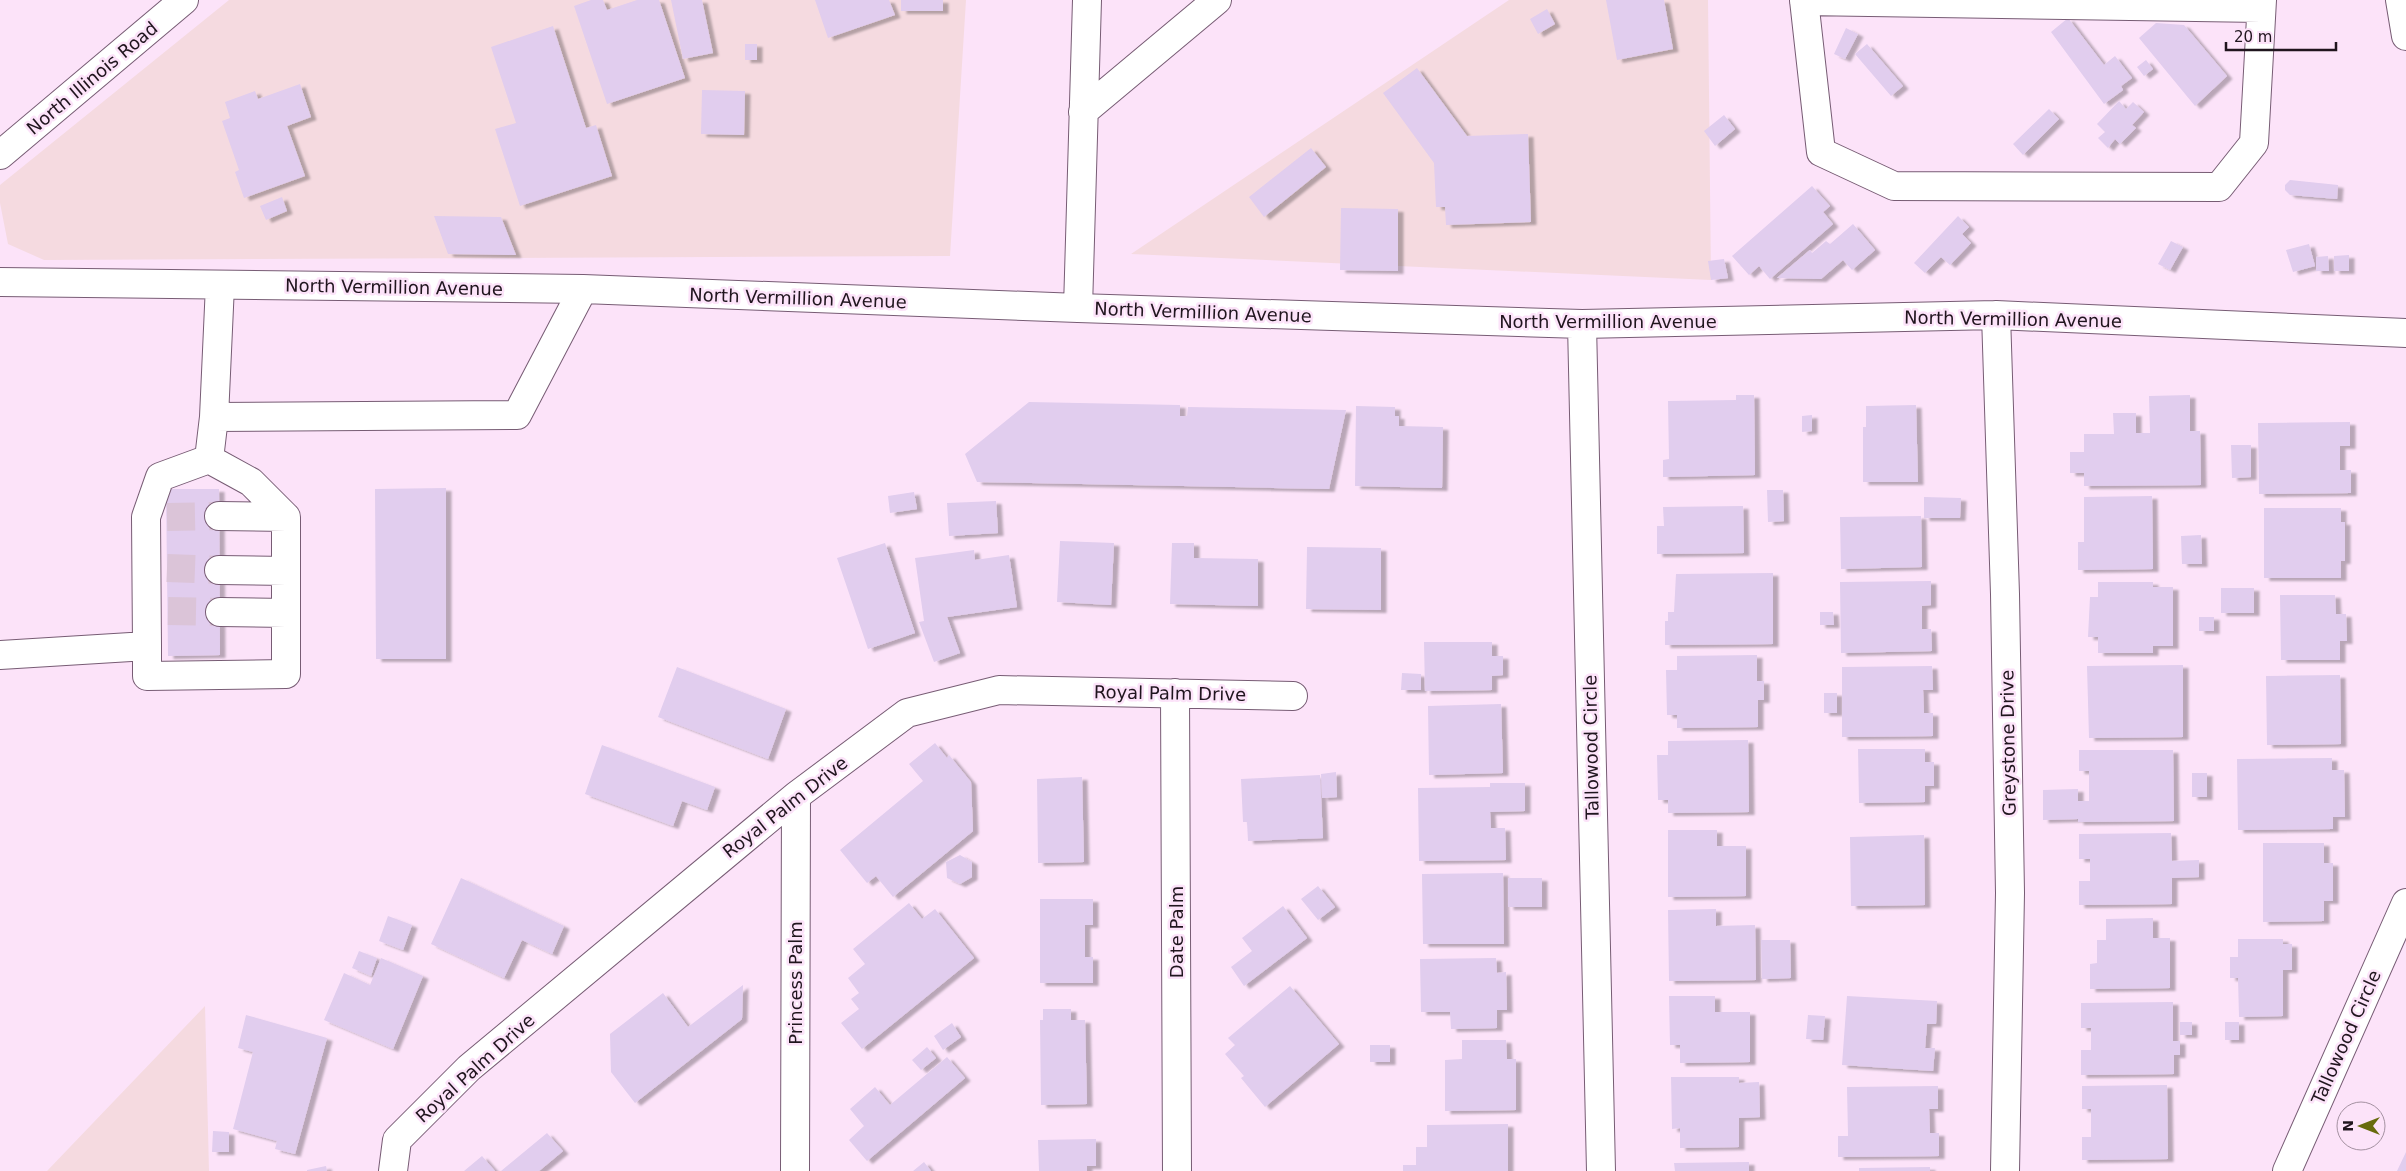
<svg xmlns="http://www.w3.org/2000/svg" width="2406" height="1171" viewBox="0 0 2406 1171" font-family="'DejaVu Sans',sans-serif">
<defs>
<filter id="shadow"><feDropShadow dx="5.5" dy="3" stdDeviation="1" flood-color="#0004"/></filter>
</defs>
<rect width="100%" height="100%" fill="#fce3f9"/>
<!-- commercial -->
<path fill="#f5dae0" d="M229,0H966L950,256L44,260L8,244L0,203V185Z
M1509,0H1708L1711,280L1131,254Z
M205,1006L209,1171H47Z"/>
<!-- building -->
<path fill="#e1cdee" filter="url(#shadow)" d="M591,0H603L607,10L637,0H659L685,78L607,104L574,6Z
M671,0H702L713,53L683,59Z
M815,0H889L895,15L828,38Z
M901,0H943V11H901Z
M1606,0H1664L1673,49L1617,60Z
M1547,9L1555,24L1538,34L1530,19Z
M2068,18L2104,65L2115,56L2132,78L2121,86L2123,90L2104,104L2051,32Z
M2156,23L2184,25L2227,76L2195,106L2139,38Z
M553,26L586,128L596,125L612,176L520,206L495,129L516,123L491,47Z
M1846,28L1858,34L1845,59L1834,54Z
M745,44H757V60H745Z
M1867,44L1903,86L1891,96L1855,54Z
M2146,60L2153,69L2144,76L2137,67Z
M1417,68L1467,136L1528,134L1531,222L1446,225L1445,207H1436L1434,163L1383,93Z
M300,84L311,117L287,126L305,176L244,198L235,172L239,170L222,121L230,118L225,102L255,91L258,99Z
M702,90L745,91L744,135L701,134Z
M2119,101L2126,109L2133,102L2144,112L2132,125L2136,128L2120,144L2115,139L2108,148L2098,138L2105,132L2097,124Z
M2049,109L2059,119L2023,155L2013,144Z
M1724,115L1735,129L1715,146L1704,131Z
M1311,148L1326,167L1264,217L1249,197Z
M2290,180L2338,185L2337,199L2290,195L2285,190V185Z
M1812,186L1830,206L1823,212L1833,224L1770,279L1759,266L1749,275L1732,256Z
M282,197L287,211L266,220L260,206Z
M1341,208L1398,209V271L1340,270Z
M434,216L501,217L516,255L448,254Z
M1958,216L1969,227L1962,234L1971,243L1950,265L1941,257L1925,273L1914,263Z
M1853,224L1875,250L1852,270L1843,260L1821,279L1777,278L1810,250L1812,253L1826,241L1830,244Z
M2171,241L2183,247L2170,270L2158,264Z
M2309,244L2315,266L2293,272L2286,250Z
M2349,255V271H2334V256Z
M2328,256L2329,271H2316V257Z
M1724,259L1728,278L1711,280L1708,261Z
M1736,395H1754L1755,475L1663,477V460L1669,459L1668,401L1736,400Z
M2190,395V431H2200L2201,485L2084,486V473H2070V452H2084V434H2114L2113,413H2136V433H2150L2149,396Z
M1029,402L1180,405V416H1187L1188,407L1346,410L1329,489L977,482L965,454Z
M1916,405L1918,482H1863V427H1866V406Z
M1356,406L1395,407V416H1399V426L1443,427L1442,488L1355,486Z
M1812,415V431L1802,432V416Z
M2350,422V446H2340V470H2351V493L2259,494L2258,423Z
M2231,445H2251V477L2232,478Z
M446,488V659H376L375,489Z
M166,489H219L220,655L168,656Z
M1767,490H1783L1784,521L1768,522Z
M914,492L917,509L890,513L888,496Z
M2152,496L2153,569L2078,570V542H2084V497Z
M1924,497L1961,498L1960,518H1924Z
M996,501L998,533L949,536L947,503Z
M1743,506L1744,553L1657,554V526H1664L1663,507Z
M2264,508H2341V522H2345V561H2341V578H2264Z
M1921,516L1922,567L1841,569L1840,517Z
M2201,535L2202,564H2182L2181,536Z
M1060,541L1114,543L1111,605L1057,602Z
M885,543L915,633L868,649L837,558Z
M1172,543H1194V558L1258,559V606L1170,604Z
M1307,547L1381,548V610L1306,609Z
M974,550L975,560L1009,555L1017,607L947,617L960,653L934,662L919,622L924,621L915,558Z
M1773,573V644L1665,645V621H1668V612H1674L1676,574Z
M1931,581V605L1922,606V629H1931L1932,651L1841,653L1840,582Z
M2098,582H2153V587H2173V646H2153V653H2098V637H2088L2090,597H2098Z
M2221,588H2254V613H2221Z
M2280,595H2335L2336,614H2346L2347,641H2340V660H2281Z
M1820,612H1833L1834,625H1820Z
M2199,617H2214V631H2199Z
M1424,642H1492V656H1503V675L1492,676V690L1425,691Z
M1757,655V681H1764V700H1758V727L1677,728V715H1667L1666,670H1677V656Z
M2183,665V737L2089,738L2087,666Z
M1932,666L1933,690H1923L1924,713H1933V736L1842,737V667Z
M677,667L786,709L768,759L658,717Z
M1402,673L1421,674V690H1401Z
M2340,675L2341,744L2267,745L2266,676Z
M1824,693H1837V713H1824Z
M1501,704L1503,773L1429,775L1428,706Z
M1748,740L1749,812L1668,813V800H1658L1657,755H1668V741Z
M935,743L947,758L949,755L971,782L973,831L893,897L876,876L867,883L840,850L923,781L909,764Z
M602,745L715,787L707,810L682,801L673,826L585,794Z
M1858,749H1925V762H1934V786H1925V802L1859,803Z
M2079,750H2173L2174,821L2078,822V819L2043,820V790L2078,789V801H2089V771H2079Z
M2332,758V770H2344L2345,817H2333V829L2238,830L2237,759Z
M1336,772L1337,797L1322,798L1321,774Z
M2192,773H2207V797H2192Z
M1320,775L1323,838L1248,841L1247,822H1243L1241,779Z
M1082,777L1084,862L1038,863L1037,779Z
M1490,783H1525V811L1490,812L1491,828H1505L1506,860L1419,861L1418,788L1490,787Z
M1668,830H1717V846H1746V896L1668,897Z
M2171,833L2172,861L2199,860V877L2172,878V904L2079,905V881H2090V859H2079V834Z
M1924,835L1925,905L1851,906L1850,837Z
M2263,843H2324V863H2333V901H2324V921L2263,922Z
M960,855L972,862V877L960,884L947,878L946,862Z
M1503,873L1504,944H1423L1422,874Z
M461,878L564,926L552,954L522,940L504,978L431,944Z
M1508,878H1542V907H1508Z
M1318,886L1335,907L1318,920L1301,899Z
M1040,899H1093V925H1085V957H1093V983H1040Z
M909,903L922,919L935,909L974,958L862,1049L841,1023L859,1009L851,999L859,993L848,978L865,964L853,949Z
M1283,906L1307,938L1244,986L1231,967L1252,951L1242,938Z
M1716,909V926L1755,925L1756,980L1669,981L1668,910Z
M388,916L412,925L403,950L379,941Z
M2153,918V938H2170V988L2090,989V964L2097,963V940H2106V919Z
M2238,939H2283V944H2292V970H2283V1016L2239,1017L2238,978H2230V957H2238Z
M1761,940H1790L1791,978L1762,979Z
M359,951L377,958L371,976L352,968Z
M381,958L423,976L393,1049L324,1020L344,973L370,985Z
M1496,958L1497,973L1506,972L1507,1010H1497V1028L1451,1029L1450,1012H1421L1420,959Z
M743,985L742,1019L635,1103L611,1072L610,1034L663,993L688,1027Z
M1290,986L1339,1044L1265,1107L1241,1078L1244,1076L1225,1054L1235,1045L1228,1038Z
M1669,996H1715V1012H1750V1062L1680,1063V1045H1670Z
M1847,996L1937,1001L1936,1024H1927L1925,1048H1935L1933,1071L1842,1065Z
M2173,1002V1041H2180V1055H2174V1074L2081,1075V1050H2091V1028H2081V1003Z
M1043,1009H1071V1020H1085L1087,1104L1041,1105L1040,1020H1043Z
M246,1015L327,1038L295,1154L275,1149L277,1141L233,1129L253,1052L238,1048Z
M1808,1015L1825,1016L1823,1040L1806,1039Z
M2180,1022H2192V1035H2180Z
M2225,1022H2239V1040H2225Z
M952,1023L961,1037L943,1050L934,1036Z
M1462,1040H1506L1507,1059H1516V1110L1445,1111V1060L1462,1059Z
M1370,1045H1390V1062H1370Z
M927,1047L936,1058L921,1070L912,1060Z
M947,1057L965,1078L867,1161L849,1140L864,1126L850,1109L875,1087L890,1105Z
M1671,1077H1739V1083L1759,1082L1760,1117L1739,1118V1147L1680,1148V1128L1672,1129Z
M2167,1085L2168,1159L2082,1160V1137H2091V1109H2082V1086Z
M1938,1086V1109H1929L1930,1133H1939V1156L1838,1157V1136H1848L1847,1087Z
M1508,1124V1171H1403V1165H1416V1147H1427V1125Z
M213,1131L229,1132V1152H212Z
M547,1133L563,1151L539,1171H501Z
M1096,1139V1166H1087V1171H1039L1038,1140Z
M2406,1152V1171H2397Z
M482,1156L495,1171H464Z
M924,1162L931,1171H913Z
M1749,1162V1171H1675L1674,1163Z
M326,1166L327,1171H307V1170Z
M1930,1167V1171H1859V1168Z"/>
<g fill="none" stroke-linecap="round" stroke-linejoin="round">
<!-- minor-tunnel -->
<path stroke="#dbc4d8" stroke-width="28" stroke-dasharray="28 14" stroke-linecap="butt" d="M167,517L219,516
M167,568L219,570
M168,611L220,612"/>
<!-- minor casing -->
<g stroke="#775c74" stroke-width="30">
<path id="minor" d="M1804,0L1821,152L1894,186L2219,187L2254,143L2262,0
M2400,0L2406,36
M1804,1L2261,8
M1083,112L1217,0
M0,155L184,0
M0,282L583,289L1078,308L1582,324L1996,315L2406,333
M1078,308L1087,0
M1996,315L2005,594L2010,893L2005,1171
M1582,324L1601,1171
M214,417L517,415L583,289
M219,516L286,517
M219,570L286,571
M220,612L286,613
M147,646V676L286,674V517L251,482L209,459
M0,655L147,646L146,517L160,477L209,459L214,417L220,285
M1175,693L1177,1171
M393,1171L397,1140L469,1068L796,796L907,713L999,690L1293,696
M795,1171L796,796
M2287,1171L2406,903"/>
</g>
<!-- minor -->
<use href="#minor" stroke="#fff" stroke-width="28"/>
</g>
<g text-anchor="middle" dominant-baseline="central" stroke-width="5" stroke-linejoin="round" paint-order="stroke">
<!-- street labels -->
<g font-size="18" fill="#20151e" stroke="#fce3f9">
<text transform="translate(92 78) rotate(-40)">North Illinois Road</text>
<text transform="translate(394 287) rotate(1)">North Vermillion Avenue</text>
<text transform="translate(798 298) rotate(2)">North Vermillion Avenue</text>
<text transform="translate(1203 312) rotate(2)">North Vermillion Avenue</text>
<text transform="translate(2013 319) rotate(1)">North Vermillion Avenue</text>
<text x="1608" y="321">North Vermillion Avenue</text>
<text transform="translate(1170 693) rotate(1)">Royal Palm Drive</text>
<text transform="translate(2008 743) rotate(-91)">Greystone Drive</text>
<text transform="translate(1591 747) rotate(-91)">Tallowood Circle</text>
<text transform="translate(785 807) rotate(-38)">Royal Palm Drive</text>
<text transform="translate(1176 932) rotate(-90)">Date Palm</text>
<text transform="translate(795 983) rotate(-90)">Princess Palm</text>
<text transform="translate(2346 1037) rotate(-66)">Tallowood Circle</text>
<text transform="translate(475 1068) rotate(-42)">Royal Palm Drive</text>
</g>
</g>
<!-- north arrow -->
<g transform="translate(2361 1126) rotate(270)"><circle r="24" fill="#fce3f9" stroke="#a491a1"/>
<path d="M0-4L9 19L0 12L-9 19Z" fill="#686b0d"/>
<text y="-8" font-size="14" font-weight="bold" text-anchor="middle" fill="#20151e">N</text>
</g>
<!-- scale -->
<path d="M2226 42v8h110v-8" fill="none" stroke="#20151e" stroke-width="2.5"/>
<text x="2234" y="42" font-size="15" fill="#20151e" stroke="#fce3f9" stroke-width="4" paint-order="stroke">20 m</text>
</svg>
